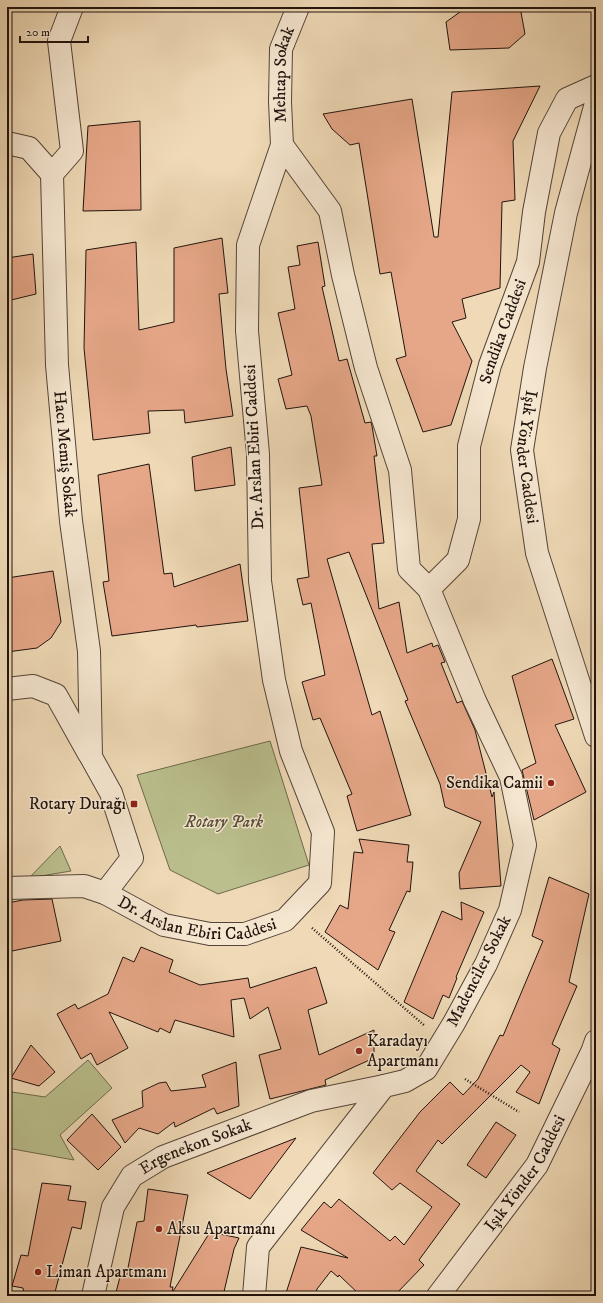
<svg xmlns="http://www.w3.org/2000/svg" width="603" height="1303" viewBox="0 0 603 1303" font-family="'IM FELL DW Pica',serif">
<rect width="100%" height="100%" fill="#efd9b6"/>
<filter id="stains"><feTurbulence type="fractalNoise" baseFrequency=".005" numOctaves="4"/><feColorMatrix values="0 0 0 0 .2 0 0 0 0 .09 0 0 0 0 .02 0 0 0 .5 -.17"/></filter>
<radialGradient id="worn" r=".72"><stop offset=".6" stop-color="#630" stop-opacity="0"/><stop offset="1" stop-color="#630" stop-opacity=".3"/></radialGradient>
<!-- green -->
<path fill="#babf8d" stroke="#6e694d" d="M270,741L309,865L218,894L170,870L137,775Z
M60,846L71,871L29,878Z
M88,1060L112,1088L60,1135L74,1160L7,1148V1121L12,1092L45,1097Z"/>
<!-- building -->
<path fill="#e6a788" stroke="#21130d" d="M467,7H520L525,34L509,48L450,50L446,22Z
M540,86L513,141L515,200L502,202L500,288L462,299L466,318L452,322L472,361L451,425L423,432L396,359L406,356L391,272L380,274L359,143L350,145L332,129L323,114L412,99L434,237H438L452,92Z
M140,121L141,210L83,211L88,126Z
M222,238L228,293L219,294L226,369L233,416L185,423L184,410L148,411L150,433L93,440L84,348L86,250L136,242L139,330L174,322V248Z
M318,242L325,286L322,287L339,361L347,359L365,423L371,422L372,426L377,456H374L384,543L372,544L379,609L399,602L407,653L432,643L433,647L438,645L445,662L441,663L457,703L462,701L475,730L492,797L494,792L501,886L460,889L459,873L481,822L445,807L440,784L405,701L408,700L349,552L327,559L372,715L380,711L411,815L357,831L347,796L352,794L320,718L313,720L302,682L325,675L311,603L303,605L297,579L309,577L299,488L322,485L311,416L307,406L286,409L278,379L292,375L278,313L295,309L288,267L300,265L297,246Z
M33,254L36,294L7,301V258Z
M231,447L235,485L195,491L192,457Z
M149,464L164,574L172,573L174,587L240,564L248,621L197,627L196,625L112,636L103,582L109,581L98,475Z
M53,571L61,622L51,638L37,648L7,652V578Z
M552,659L574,719L555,725L586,792L534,820L522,770L536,763L512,676Z
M359,839L409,845L407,862H413L410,892L407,891L389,930L395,932L378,970L325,932L340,905L348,909L354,852L363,853Z
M549,877L589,894L569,982L577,986L552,1044L560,1049L539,1104L516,1092L530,1072L521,1065L442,1144L438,1140L416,1171L460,1204L419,1260L424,1265L394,1296H361L339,1275L338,1277L331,1271L317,1289L315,1296H285L301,1247L348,1258L301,1230L324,1202L331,1208L339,1199L390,1241L395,1236L404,1245L432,1207L400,1183L392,1190L373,1173L420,1112L450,1082L463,1095L478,1079L500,1035L503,1036L543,941L532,936Z
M52,899L61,941L7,952V903L23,900Z
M461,902L484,912L456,977L457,978L449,998L443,995L433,1019L404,1002L442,911L462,920Z
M141,947L173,960L169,972L200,985L248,978L250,988L316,967L327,1003L308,1010L319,1055L374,1030V1058L325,1080L326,1085L270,1099L259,1055L281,1049L268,1007L250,1019L244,998L231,1000L234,1037L175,1020L170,1033L160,1028L158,1032L109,1012L128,1048L97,1065L91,1053L81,1059L57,1014L75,1004L78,1009L108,994L123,957L134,962Z
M31,1045L55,1072L39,1086L11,1078Z
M236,1062L239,1106L217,1114L214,1108L175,1127L174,1122L158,1134L139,1128L125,1143L112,1120L143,1107L142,1091L159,1083L166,1082L171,1091L206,1087L202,1075Z
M92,1114L121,1147L98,1170L67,1140Z
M496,1122L516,1135L486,1178L467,1165Z
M296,1138L250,1199L207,1173Z
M42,1183L71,1186L68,1200L86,1202L81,1229L72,1227L54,1296L24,1293L23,1288L12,1286L21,1255L28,1256Z
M148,1189L188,1195L170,1287H173L172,1293L210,1232L239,1238L234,1249L223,1296H115L120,1277L126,1278L137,1222L144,1221Z"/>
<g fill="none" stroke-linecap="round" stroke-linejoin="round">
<!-- minor casing -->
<g stroke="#544437" stroke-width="24">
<g id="minor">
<path id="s1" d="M72,7L59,41L72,151L52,174L57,365L71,521L89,651L91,757L111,793L132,858L105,893"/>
<path d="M7,143L29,148L52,174"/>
<path id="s2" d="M282,145L280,102L281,49L298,7"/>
<path id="s3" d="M429,589L458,560L469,519V446L490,365L528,262L534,212L549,133L567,99L596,86"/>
<path d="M7,689L33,686L56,695L89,754"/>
<path id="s4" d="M7,888L84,886L105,893L164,925L210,934H245L285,920L320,883L323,832L291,751L274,680L260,581L258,454L247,331L248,245L282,145L330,211L343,275L366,368L400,470L409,569L429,589L475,701L511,777L525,845L510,910L486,964L454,1023L426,1069L405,1081L384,1086L258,1247L254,1296"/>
<path id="s5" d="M93,1296L113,1207L132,1176L163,1157L311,1101L384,1086"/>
</g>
</g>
<!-- tertiary casing -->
<g stroke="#544437" stroke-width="24">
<g id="tertiary">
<path id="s6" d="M596,103L566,213L535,368L522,450L537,553L596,736"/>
<path id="s7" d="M438,1296L537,1165L592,1052L596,1041"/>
</g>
</g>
<!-- path -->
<path stroke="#21130d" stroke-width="2.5" stroke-dasharray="1 2" stroke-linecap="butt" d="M312,928L425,1026
M465,1079L519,1112"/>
<!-- minor -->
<use href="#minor" stroke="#f5e6d0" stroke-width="22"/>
<!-- tertiary -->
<use href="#tertiary" stroke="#f5e6d0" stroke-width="22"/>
</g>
<!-- markers -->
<g fill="#8f2418" stroke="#f5e6d0" stroke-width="1.5">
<circle cx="551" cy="783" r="4"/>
<rect x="130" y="800" width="8" height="8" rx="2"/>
<circle cx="359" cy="1051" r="4"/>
<circle cx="159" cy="1229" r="4"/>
<circle cx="38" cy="1272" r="4"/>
</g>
<g text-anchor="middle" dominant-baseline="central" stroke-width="3" stroke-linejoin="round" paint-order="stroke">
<!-- street labels -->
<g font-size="17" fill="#21130d" stroke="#f5e6d0">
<text stroke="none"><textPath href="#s2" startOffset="71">Mehtap Sokak</textPath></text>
<text stroke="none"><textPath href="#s3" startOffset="276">Sendika Caddesi</textPath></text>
<text transform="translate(254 447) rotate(-93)">Dr. Arslan Ebiri Caddesi</text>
<text stroke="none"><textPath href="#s1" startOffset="458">Hacı Memiş Sokak</textPath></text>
<text stroke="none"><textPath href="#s6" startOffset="362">Işık Yönder Caddesi</textPath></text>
<text stroke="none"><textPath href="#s4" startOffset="198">Dr. Arslan Ebiri Caddesi</textPath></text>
<text transform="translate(479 971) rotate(-63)">Madenciler Sokak</text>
<text stroke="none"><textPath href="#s5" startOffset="198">Ergenekon Sokak</textPath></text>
<text stroke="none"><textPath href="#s7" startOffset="151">Işık Yönder Caddesi</textPath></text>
</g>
<!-- poi labels -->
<g font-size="17" fill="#21130d" stroke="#f5e6d0" text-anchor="start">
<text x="543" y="783" text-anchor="end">Sendika Camii</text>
<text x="126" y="804" text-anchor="end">Rotary Durağı</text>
<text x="367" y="1041">Karadayı<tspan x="367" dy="20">Apartmanı</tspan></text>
<text x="167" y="1229">Aksu Apartmanı</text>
<text x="46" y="1272">Liman Apartmanı</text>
</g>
<!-- park labels -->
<g font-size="17" font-style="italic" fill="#574f3a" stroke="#f5e6d0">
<text x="224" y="822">Rotary Park</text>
</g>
</g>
<!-- margin -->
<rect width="603" height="1303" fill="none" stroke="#efd9b6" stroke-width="24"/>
<rect x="8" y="8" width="587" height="1287" fill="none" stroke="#21130d" stroke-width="2"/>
<rect x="12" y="12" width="579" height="1279" fill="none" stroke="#21130d"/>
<!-- scale -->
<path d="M20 36v6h68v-6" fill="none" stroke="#21130d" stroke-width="2"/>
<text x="26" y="36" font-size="12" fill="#21130d" stroke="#f5e6d0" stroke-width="3" paint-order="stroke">20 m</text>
<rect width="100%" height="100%" filter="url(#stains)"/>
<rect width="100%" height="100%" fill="url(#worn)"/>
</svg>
